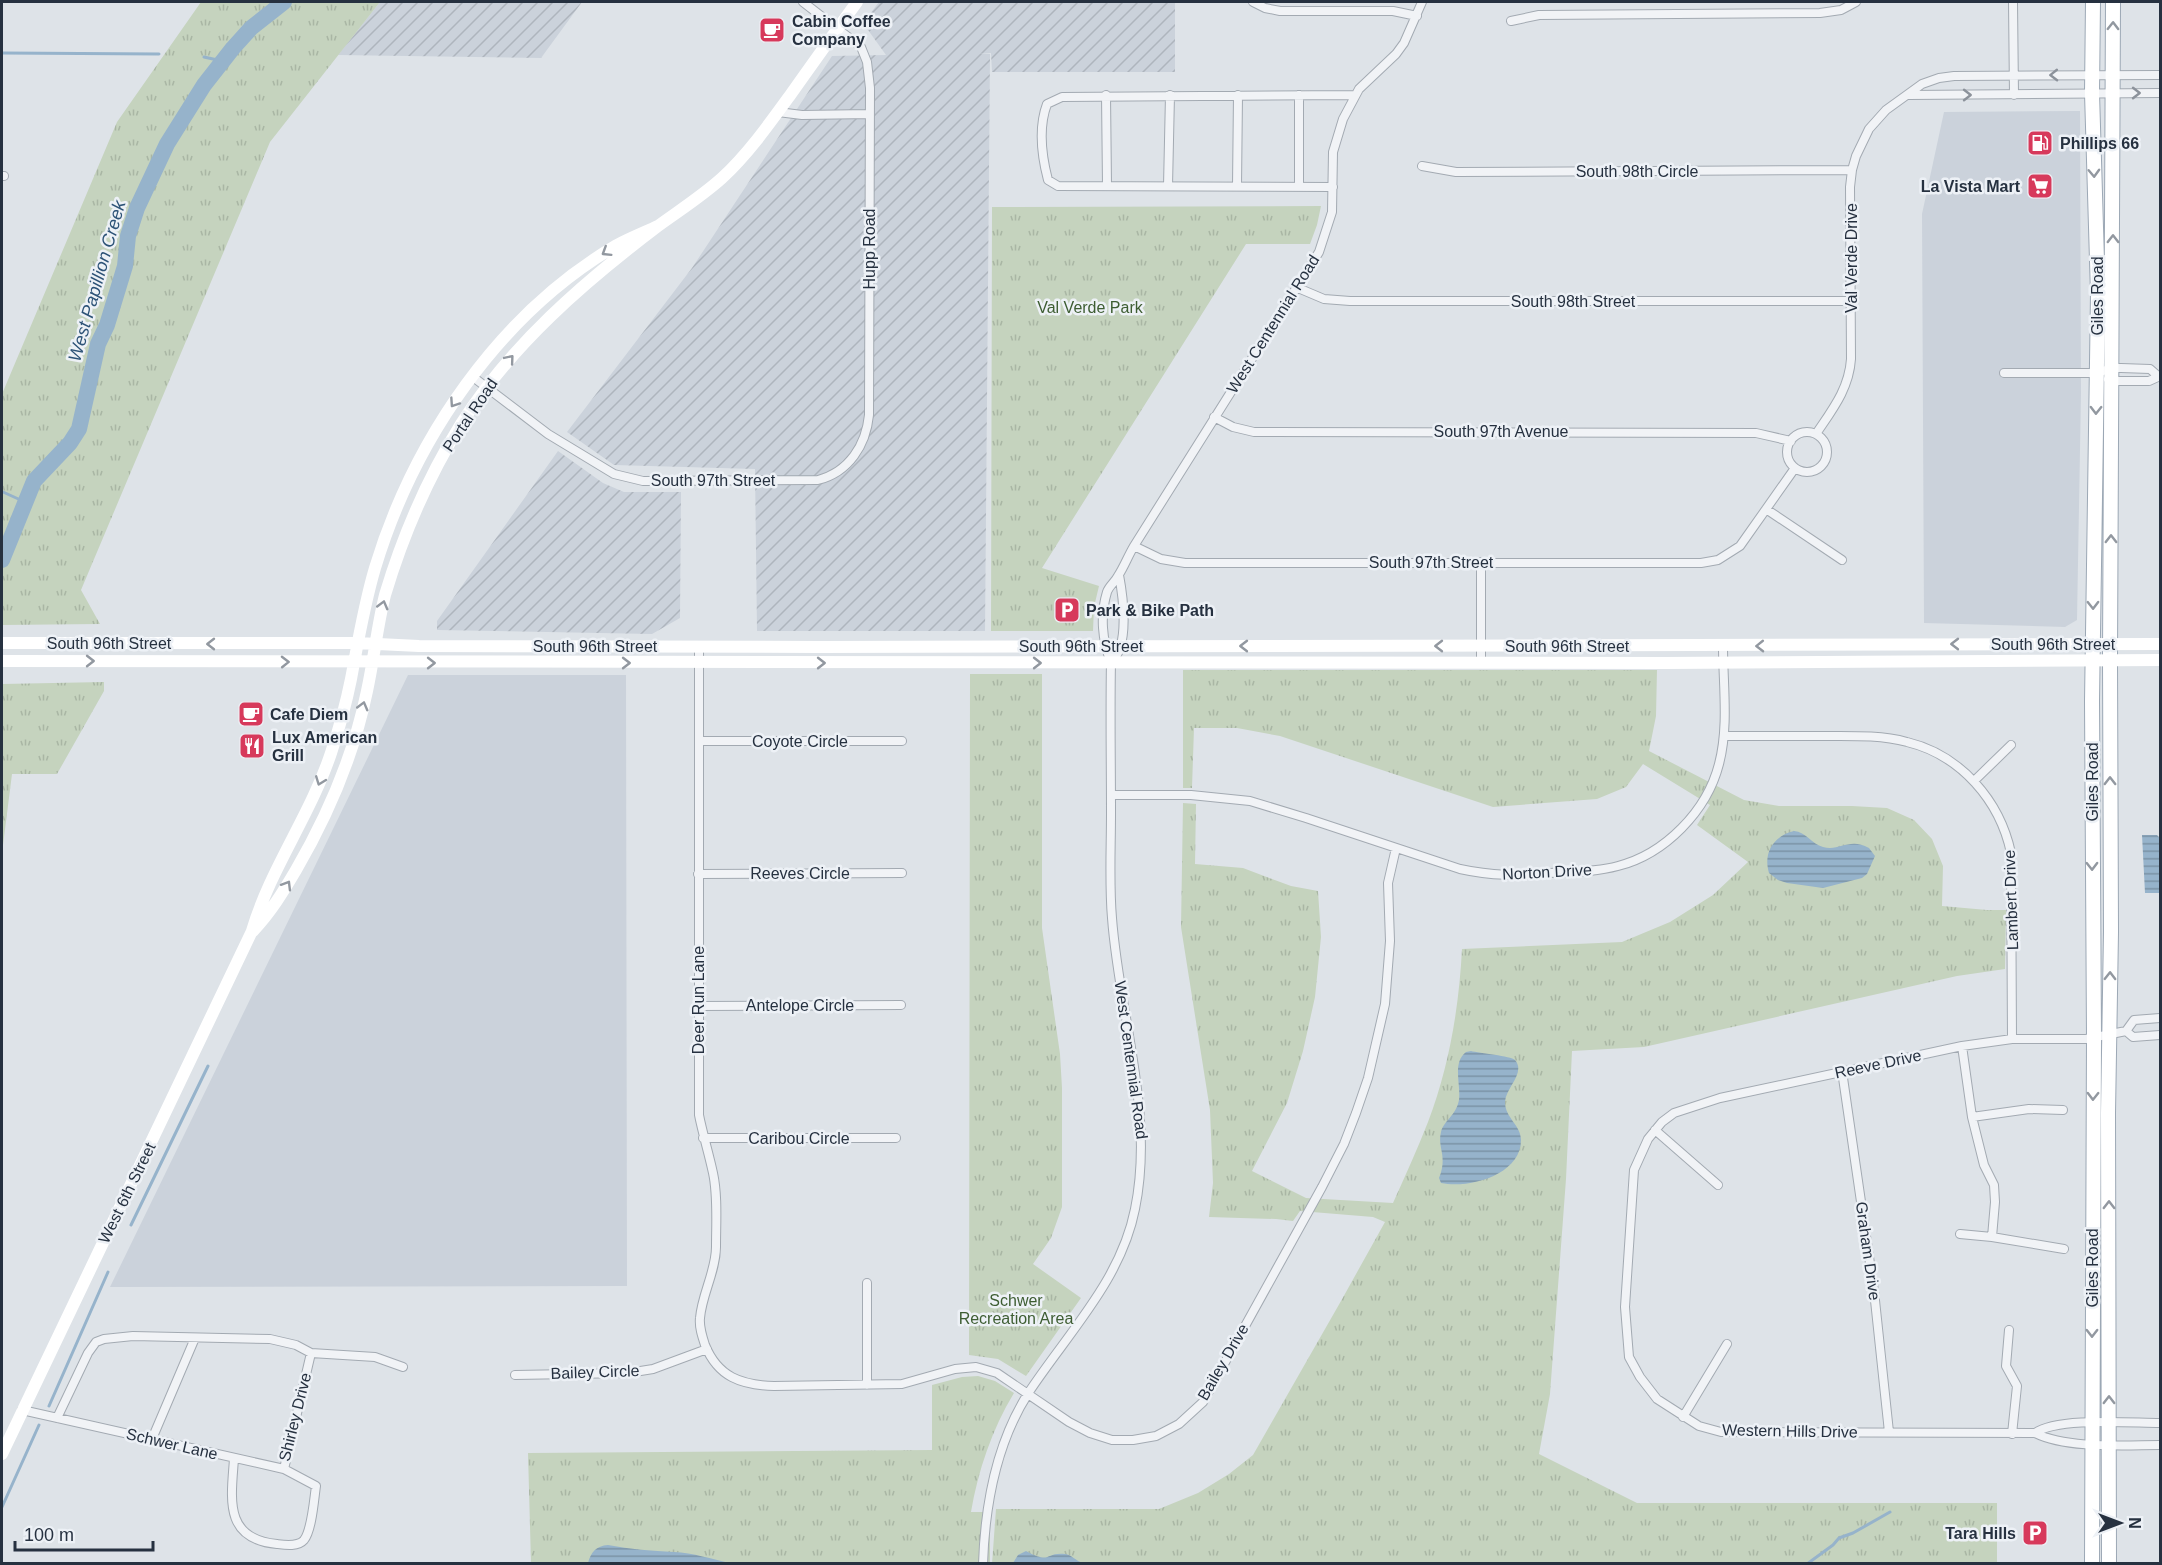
<svg xmlns="http://www.w3.org/2000/svg" width="2162" height="1565" viewBox="0 0 2162 1565" font-family="Arial,sans-serif">
<defs>
<pattern id="industrial-furrows" width="10" height="10" patternUnits="userSpaceOnUse" patternTransform="scale(1.5)"><rect width="10" height="10" fill="#cbd2db"/><path d="M-1 1l2-2M0 10L10 0M9 11l2-2" fill="none" stroke="#aeb5bd"/></pattern>
<pattern id="grass-tufts" width="24" height="20" patternUnits="userSpaceOnUse" patternTransform="scale(1.5)"><rect width="24" height="20" fill="#c5d3be"/><path d="M3 7l-1-3M5 7V3M7 7l1-3M15 17l-1-3M17 17v-4M19 17l1-3" fill="none" stroke="#a9b6a4"/></pattern>
<pattern id="water-rules" width="6" height="5" patternUnits="userSpaceOnUse" patternTransform="scale(1.5)"><rect width="6" height="5" fill="#96b3cb"/><path d="M0 2.5h6" fill="none" stroke="#7a92a6"/></pattern>
</defs>
<rect width="100%" height="100%" fill="#dee3e8"/>
<!-- built -->
<path fill="#cbd2db" d="M2080,111L2081,393L2077,620L2065,627L1924,623L1922,214L1944,112Z
M408,675H626L627,1286L110,1287Z"/>
<!-- industrial -->
<path fill="url(#industrial-furrows)" d="M380,2H582L541,58L338,55Z
M879,2H1175V72H992L991,53L979,54H990L985,631H757L755,469L614,465L567,432L692,268L832,56L886,55L863,23Z
M558,451L603,483L624,492H681L680,618L652,634L437,630V621Z"/>
<!-- grass -->
<path fill="url(#grass-tufts)" d="M201,2H380L270,142L81,590L100,624L2,625V394L117,122Z
M1321,206L1317,225L1310,244H1246L1042,568L1099,586L1094,607L1093,631H991L992,207Z
M1183,670H1657L1656,716L1649,751L1744,800L1779,806H1852L1887,808L1914,820L1932,839L1943,866L1942,906L1987,910H2006L2005,969L1957,976L1644,1047L1572,1051L1566,1179L1550,1394L1539,1454L1637,1503H1997V1563L992,1564L996,1509H1159L1198,1493L1229,1474L1253,1455L1341,1301L1385,1222L1373,1217L1300,1211L1293,1221L1276,1219L1209,1217L1213,1183L1210,1110L1181,927L1183,803L1196,804L1195,864L1243,868L1291,886L1318,891L1321,937L1315,997L1303,1051L1287,1103L1252,1171L1306,1198L1393,1203C1405,1176 1417,1150 1428,1122C1449,1067 1459,1008 1462,949L1622,942L1670,922L1713,895L1748,862L1697,825L1710,805L1643,764L1626,787L1597,799L1493,807L1280,736L1237,728H1194L1192,788H1183Z
M970,674H1042V928L1060,1054L1062,1088V1207L1051,1238L1033,1264L1081,1298L1026,1376L998,1359L969,1355Z
M104,682V691L57,774H12L2,853V684Z
M978,1376L995,1381L1014,1393C992,1429 978,1471 971,1512H990V1563H531L528,1453L932,1450V1385L962,1377Z"/>
<!-- pitch -->
<path fill="#c5d3be" d="M1064,312H1086V335H1064Z"/>
<!-- water -->
<path fill="url(#water-rules)" d="M1794,831C1806,832 1812,844 1823,847C1839,852 1849,837 1869,848L1875,856L1867,874L1862,878L1823,888L1787,883L1778,880L1769,873C1763,853 1773,836 1794,831Z
M2142,835H2157L2160,838V893H2145Z
M1471,1051C1479,1053 1511,1056 1515,1060C1526,1073 1506,1087 1505,1102C1505,1118 1521,1125 1521,1140C1521,1175 1469,1189 1441,1183L1439,1178C1448,1156 1437,1148 1441,1132C1444,1120 1456,1116 1459,1100C1461,1084 1452,1063 1466,1052Z
M608,1545C630,1549 652,1551 674,1552C693,1553 712,1559 730,1563H588C591,1552 596,1546 608,1545Z
M1026,1551C1052,1565 1044,1552 1065,1554C1072,1555 1076,1561 1083,1563H1013L1018,1555Z"/>
<g fill="none" stroke-linecap="round" stroke-linejoin="round">
<!-- stream -->
<path stroke="#96b3cb" stroke-width="3" d="M2,53L159,54
M204,57L222,61
M3,492L25,502
M131,1225L208,1066
M49,1406L108,1272
M2,1507L39,1425
M1807,1564L1833,1545L1839,1538L1853,1533L1890,1512"/>
<!-- river -->
<path stroke="#96b3cb" stroke-width="16" d="M2,560L34,481L70,443L79,429L98,344L107,325L125,266L128,236L137,208L167,144L204,85L233,48L251,28L284,2"/>
<!-- minor casing -->
<g stroke="#a3aab2" stroke-width="10">
<path id="minor" d="M1253,2L1265,8L1280,11H1393L1417,16
M2013,2L2014,95
M1511,21L1539,15L1820,13L1841,10L1856,2
M1106,95L1107,185
M1909,95L2160,93
M778,112L802,115L870,114
M1422,166L1456,172L1852,170
M2,176H4
M1168,186L1170,95
M1237,186L1238,95
M1299,186V95
M1333,187L1058,186L1048,180C1042,157 1038,128 1047,104L1062,97L1355,95
M1298,288L1324,299L1350,301H1851
M2004,373H2097L2112,368H2121L2150,369L2158,376
M473,377L548,434L614,474L643,481L818,480C849,472 866,445 869,415L870,88L867,62L861,47L803,2
M2108,379L2112,381H2149L2160,376
M1214,417L1233,427L1254,432L1756,433L1791,441
M1787 452a20 20 0 1 1 40 0a20 20 0 1 1-40 0Z
M1816,434C1832,410 1849,389 1851,359L1850,187L1852,170L1856,156L1869,129L1886,110L1922,84L1939,78L1954,76L2160,75
M1766,509L1842,560
M1134,546L1161,559L1185,563H1701L1718,560L1740,546L1795,468
M699,647V1115C703,1135 709,1154 713,1173C718,1196 716,1223 716,1247C716,1271 702,1294 700,1318C699,1327 702,1336 705,1345C718,1377 741,1385 774,1386L902,1384L955,1369L976,1367L997,1373L1069,1422L1090,1433L1112,1440H1133L1156,1436L1179,1424L1203,1402L1322,1187L1344,1144L1356,1113L1368,1078L1385,1004L1390,941L1388,883L1396,848
M1111,662C1130,647 1123,596 1119,575
M1481,663V562
M1724,736C1758,736 1792,736 1825,736C1852,736 1881,735 1907,742C1961,755 2000,801 2011,853L2012,1039
M699,741H902
M1974,781L2011,745
M1111,795H1191L1250,801L1306,818L1460,869C1492,876 1517,876 1550,873C1572,872 1596,872 1618,866C1665,854 1707,811 1719,764C1729,726 1723,685 1723,646
M698,874L902,873
M698,1006L901,1005
M2160,1018L2134,1020L2126,1031L2133,1037L2160,1035
M2126,1031L2086,1039H2012L1962,1046L1720,1098L1674,1113L1662,1122L1648,1139L1634,1170L1625,1307L1629,1357L1640,1377L1657,1399L1699,1426L1721,1432L2035,1433C2067,1449 2124,1445 2160,1445
M1962,1046L1972,1117L1984,1165L1994,1185L1995,1202L1992,1237
M1842,1071L1874,1291L1889,1432
M1972,1117L2029,1109L2063,1110
M1655,1130L1718,1185
M703,1138H896
M1960,1234L1992,1237L2064,1249
M867,1283V1385
M2009,1330L2006,1366L2017,1386L2012,1434
M515,1375L628,1373L653,1369L707,1349
M22,1410L284,1469L311,1353
M1683,1417L1727,1344
M57,1418L88,1353L96,1342L104,1339L133,1336L270,1339L296,1345L311,1353L375,1357L403,1367
M2035,1433C2058,1417 2130,1423 2160,1423
M152,1439L195,1338
M234,1459C231,1500 224,1539 277,1544C285,1545 298,1547 304,1540C312,1530 314,1499 316,1486L284,1469
M983,1564C985,1504 996,1443 1029,1392C1068,1333 1121,1280 1135,1209C1155,1112 1119,1015 1112,918C1109,884 1111,848 1111,814C1111,763 1110,713 1111,662C1102,641 1100,615 1107,592C1109,586 1115,582 1118,576C1124,567 1128,556 1134,546L1319,252L1332,212L1333,152L1343,119L1359,89L1396,54L1404,43L1422,2"/>
</g>
<!-- primary casing -->
<g stroke="#9ca8b5" stroke-width="16">
<path id="primary" d="M2092,1564L2094,1038L2092,701L2098,294L2092,93L2093,2
M2109,1564L2108,1113L2111,932L2110,660L2113,2"/>
</g>
<!-- minor -->
<use href="#minor" stroke="#f1f3f6" stroke-width="8"/>
<!-- secondary -->
<path stroke="#fff" stroke-width="12" d="M2,643H357L419,646L819,647L2160,644
M2,661L1665,663L2160,660
M253,931C271,912 283,892 296,870C328,815 354,754 367,691C374,659 377,627 385,595C403,535 428,477 461,424C511,345 584,282 658,226C680,210 702,196 722,178C748,154 770,123 791,94C813,63 835,32 857,2
M2,1454L252,931C270,869 310,816 331,753C339,729 346,704 351,679C358,642 364,605 375,568C414,439 499,314 617,245C630,238 645,232 658,226"/>
<!-- primary -->
<use href="#primary" stroke="#fff" stroke-width="14"/>
</g>
<!-- one-way arrows -->
<defs><path id="oneway-chevron" d="M-2-3.5L2.5 0L-2 3.5" fill="none" stroke-width="1.6" stroke-linecap="round" stroke-linejoin="round" transform="scale(1.5)"/></defs>
<g stroke="#9298a0">
<use href="#oneway-chevron" transform="translate(2113 26) rotate(-89)"/>
<use href="#oneway-chevron" transform="translate(2094 173) rotate(88)"/>
<use href="#oneway-chevron" transform="translate(2113 239) rotate(-90)"/>
<use href="#oneway-chevron" transform="translate(606 252) rotate(148)"/>
<use href="#oneway-chevron" transform="translate(510 359) rotate(-50)"/>
<use href="#oneway-chevron" transform="translate(454 403) rotate(124)"/>
<use href="#oneway-chevron" transform="translate(2096 410) rotate(91)"/>
<use href="#oneway-chevron" transform="translate(2111 539) rotate(-90)"/>
<use href="#oneway-chevron" transform="translate(383 605) rotate(-75)"/>
<use href="#oneway-chevron" transform="translate(2093 605) rotate(89)"/>
<use href="#oneway-chevron" transform="translate(211 644) rotate(-180)"/>
<use href="#oneway-chevron" transform="translate(1955 644) rotate(180)"/>
<use href="#oneway-chevron" transform="translate(1244 646) rotate(180)"/>
<use href="#oneway-chevron" transform="translate(1439 646) rotate(180)"/>
<use href="#oneway-chevron" transform="translate(1760 646) rotate(179)"/>
<use href="#oneway-chevron" transform="translate(90 661)"/>
<use href="#oneway-chevron" transform="translate(285 662) rotate(-1)"/>
<use href="#oneway-chevron" transform="translate(431 663)"/>
<use href="#oneway-chevron" transform="translate(626 663)"/>
<use href="#oneway-chevron" transform="translate(821 663)"/>
<use href="#oneway-chevron" transform="translate(1037 663)"/>
<use href="#oneway-chevron" transform="translate(363 706) rotate(-75)"/>
<use href="#oneway-chevron" transform="translate(320 781) rotate(111)"/>
<use href="#oneway-chevron" transform="translate(2110 781) rotate(-90)"/>
<use href="#oneway-chevron" transform="translate(2092 866) rotate(89)"/>
<use href="#oneway-chevron" transform="translate(287 885) rotate(-59)"/>
<use href="#oneway-chevron" transform="translate(2110 976) rotate(-89)"/>
<use href="#oneway-chevron" transform="translate(2093 1096) rotate(91)"/>
<use href="#oneway-chevron" transform="translate(2109 1205) rotate(-90)"/>
<use href="#oneway-chevron" transform="translate(2092 1333) rotate(90)"/>
<use href="#oneway-chevron" transform="translate(2109 1400) rotate(-90)"/>
</g>
<g stroke="#8c929b">
<use href="#oneway-chevron" transform="translate(2054 75) rotate(179)"/>
<use href="#oneway-chevron" transform="translate(2136 93)"/>
<use href="#oneway-chevron" transform="translate(1967 95)"/>
</g>
<!-- icons -->
<defs>
<g id="cafe-square" transform="scale(1.35)"><rect x="-9" y="-9" width="18" height="18" rx="4" fill="#d7395b" stroke="#edf1f6"/><path d="M-5.5-4.5H6V0H3Q3 3.5 0 3.5H-2.5Q-5.5 3.5-5.5 0ZM3-3.2v2h1.7v-2ZM-6 4.5H4V6H-6Z" fill="#fff"/></g>
<g id="fuel-square" transform="scale(1.35)"><rect x="-9" y="-9" width="18" height="18" rx="4" fill="#d7395b" stroke="#edf1f6"/><path d="M-5.5-6h7V0h2V4h1.3V-2.5L3-4.5l.8-.8L6-3V5H2.5V1h-1V6h-7ZM-4.2-4.7v3.2H.2V-4.7Z" fill="#fff"/></g>
<g id="supermarket-square" transform="scale(1.35)"><rect x="-9" y="-9" width="18" height="18" rx="4" fill="#d7395b" stroke="#edf1f6"/><path d="M-6-5.5h2.5l.6 2H6L4.5 2H-2.5L-4.4-4H-6ZM-1.5 3.2a1.3 1.3 0 1 0 .1 0ZM3 3.2a1.3 1.3 0 1 0 .1 0Z" fill="#fff"/></g>
<g id="parking-square" transform="scale(1.35)"><rect x="-9" y="-9" width="18" height="18" rx="4" fill="#d7395b" stroke="#edf1f6"/><path d="M-3.5-5.5H1a3.5 3.5 0 0 1 0 7H-1V5.5H-3.5ZM-1-3.4V-.6H.8a1.4 1.4 0 0 0 0-2.8Z" fill="#fff"/></g>
<g id="restaurant-square" transform="scale(1.35)"><rect x="-9" y="-9" width="18" height="18" rx="4" fill="#d7395b" stroke="#edf1f6"/><path d="M-5-6h1v4h1v-4h1v4h1v-4h1v5L-1.5 .5V6h-2V.5L-5-1ZM5-6V6H3V1.5H1.5Q1.5-4 5-6Z" fill="#fff"/></g>
</defs>
<g fill-rule="evenodd">
<use href="#cafe-square" x="772" y="30"/>
<use href="#fuel-square" x="2040" y="143"/>
<use href="#supermarket-square" x="2040" y="186"/>
<use href="#parking-square" x="1067" y="610"/>
<use href="#cafe-square" x="251" y="714"/>
<use href="#restaurant-square" x="252" y="746"/>
<use href="#parking-square" x="2035" y="1533"/>
</g>
<g text-anchor="middle" dominant-baseline="central" stroke-width="5" stroke-linejoin="round" paint-order="stroke">
<!-- poi labels -->
<g font-size="16" font-weight="bold" fill="#263140" stroke="#edf1f6" text-anchor="start">
<text x="792" y="21">Cabin Coffee<tspan x="792" dy="18">Company</tspan></text>
<text x="2060" y="143">Phillips 66</text>
<text x="2020" y="186" text-anchor="end">La Vista Mart</text>
<text x="1086" y="610">Park &amp; Bike Path</text>
<text x="270" y="714">Cafe Diem</text>
<text x="272" y="737">Lux American<tspan x="272" dy="18">Grill</tspan></text>
<text x="2016" y="1533" text-anchor="end">Tara Hills</text>
</g>
<!-- street labels -->
<g font-size="16" fill="#263140" stroke="#edf1f6">
<text x="1637" y="171">South 98th Circle</text>
<text transform="translate(869 249) rotate(-90)">Hupp Road</text>
<text transform="translate(1851 258) rotate(-90)">Val Verde Drive</text>
<text transform="translate(2097 296) rotate(-90)">Giles Road</text>
<text x="1573" y="301">South 98th Street</text>
<text transform="translate(1273 324) rotate(-58)">West Centennial Road</text>
<text transform="translate(470 415) rotate(-56)">Portal Road</text>
<text x="1501" y="431">South 97th Avenue</text>
<text x="713" y="480">South 97th Street</text>
<text x="1431" y="562">South 97th Street</text>
<text x="109" y="643">South 96th Street</text>
<text x="2053" y="644">South 96th Street</text>
<text x="595" y="646">South 96th Street</text>
<text x="1081" y="646">South 96th Street</text>
<text x="1567" y="646">South 96th Street</text>
<text x="800" y="741">Coyote Circle</text>
<text transform="translate(2092 782) rotate(-90)">Giles Road</text>
<text transform="translate(1547 872) rotate(-3)">Norton Drive</text>
<text x="800" y="873">Reeves Circle</text>
<text transform="translate(2011 900) rotate(-92)">Lambert Drive</text>
<text transform="translate(698 1000) rotate(-90)">Deer Run Lane</text>
<text x="800" y="1005">Antelope Circle</text>
<text transform="translate(1131 1060) rotate(82)">West Centennial Road</text>
<text transform="translate(1878 1064) rotate(-12)">Reeve Drive</text>
<text x="799" y="1138">Caribou Circle</text>
<text transform="translate(127 1193) rotate(-64)">West 6th Street</text>
<text transform="translate(1868 1251) rotate(82)">Graham Drive</text>
<text transform="translate(2092 1268) rotate(-90)">Giles Road</text>
<text transform="translate(1223 1362) rotate(-60)">Bailey Drive</text>
<text transform="translate(595 1372) rotate(-2)">Bailey Circle</text>
<text transform="translate(295 1417) rotate(-76)">Shirley Drive</text>
<text transform="translate(1790 1431) rotate(1)">Western Hills Drive</text>
<text transform="translate(172 1444) rotate(13)">Schwer Lane</text>
</g>
<!-- park labels -->
<g font-size="16" fill="#3d5d32" stroke="#edf1f6">
<text x="1090" y="307">Val Verde Park</text>
<text x="1016" y="1300">Schwer<tspan x="1016" dy="18">Recreation Area</tspan></text>
</g>
<!-- water labels -->
<g font-size="18" font-style="italic" fill="#2d5377" stroke="#edf1f6">
<text transform="translate(97 281) rotate(-74)">West Papillion Creek</text>
</g>
</g>
<!-- border -->
<rect width="2162" height="1565" fill="none" stroke="#263140" stroke-width="6"/>
<!-- north arrow -->
<g transform="translate(2120 1523) rotate(90)" stroke="#edf1f6" stroke-width="4.5" paint-order="stroke">
<path d="M0-4.5L10 22L0 15L-10 22Z" fill="#263140"/>
<text y="-9" font-size="16" font-weight="bold" text-anchor="middle" fill="#263140">N</text>
</g>
<!-- scale -->
<path d="M15 1541v9h138v-9" fill="none" stroke="#263140" stroke-width="3"/>
<text x="24" y="1541" font-size="18" fill="#263140" stroke="#edf1f6" stroke-width="4.5" paint-order="stroke">100 m</text>
</svg>
